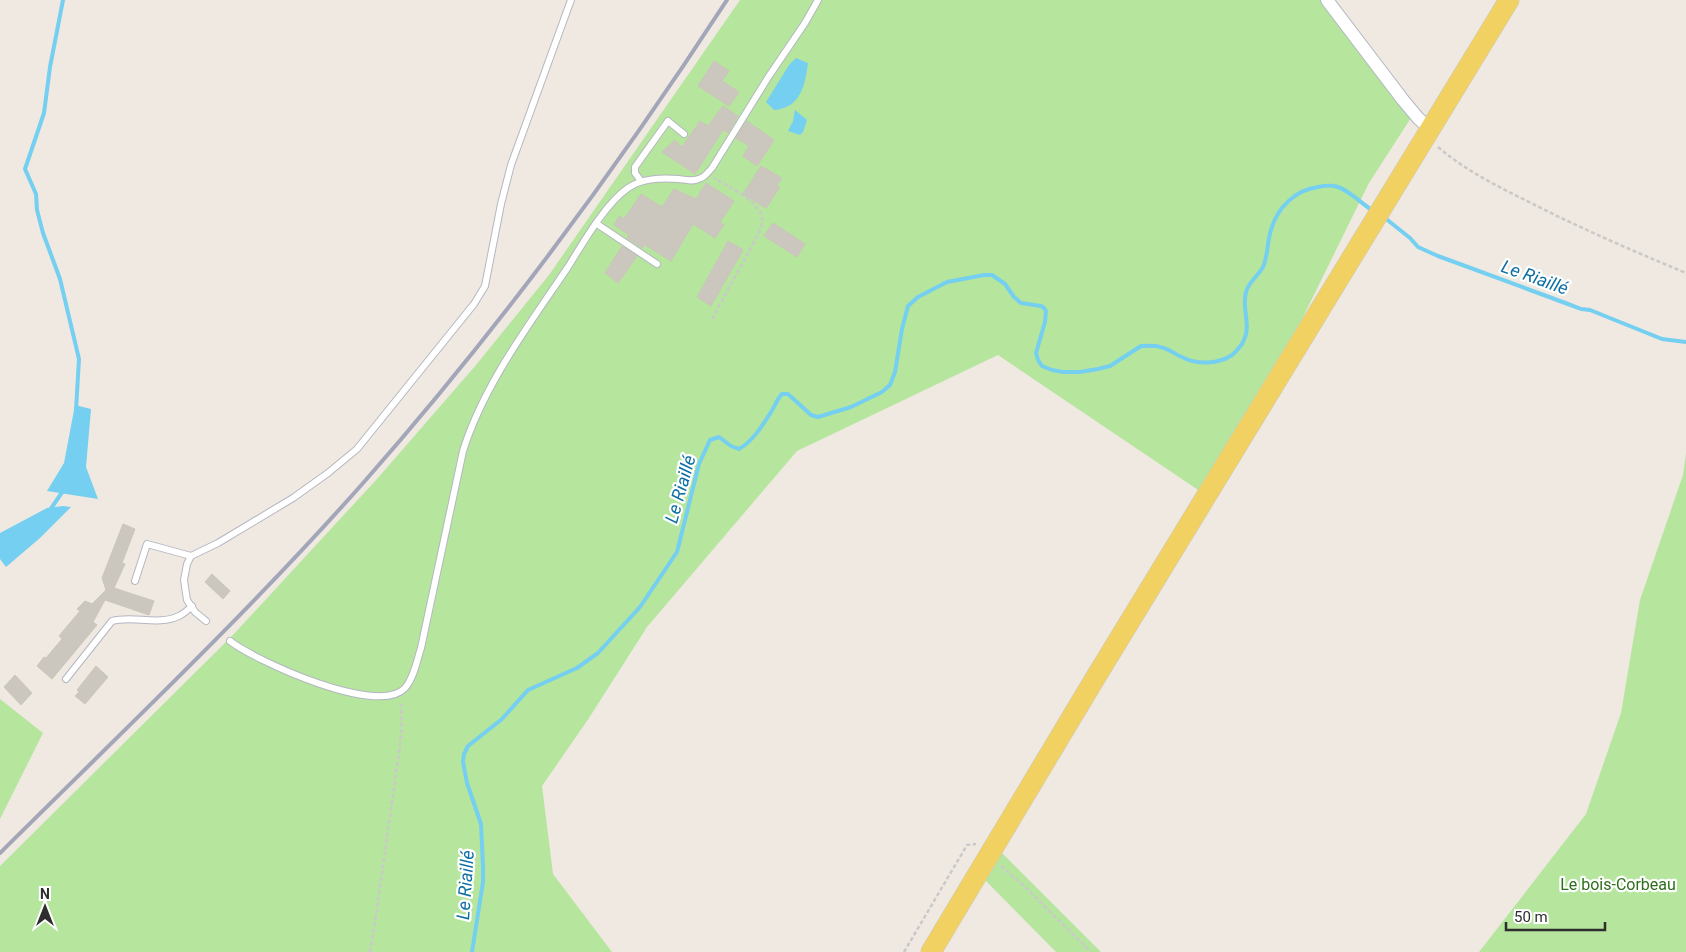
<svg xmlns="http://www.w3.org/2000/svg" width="1686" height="952" viewBox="0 0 1686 952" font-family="Roboto,sans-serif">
<rect width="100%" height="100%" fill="#efe9e1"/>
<!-- green -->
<path fill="#b6e59e" d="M740,0H1325L1416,110L1369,183L1213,500L998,355L797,451L647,627L589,718L542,786L553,874L612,952H0V866L233,635L377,479L476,365L549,275Z
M1686,453V952H1479L1586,814L1621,713L1640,600L1683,475Z
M0,699L43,733L0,819Z
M1001,852L1101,952H1056L985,880Z"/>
<!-- water -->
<path fill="#75cff0" d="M796,58L808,63C805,85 801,108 774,110L766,102L789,65Z
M795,110L807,120L803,132L800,135L788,131L793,121Z
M75,405L91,409L86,467L98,499L47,491L64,463Z
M63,506L71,507L40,538L6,567L0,559V533L47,508Z"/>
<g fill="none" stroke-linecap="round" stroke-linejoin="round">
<!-- stream -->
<path stroke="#75cff0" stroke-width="4" d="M63,0L50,67L44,113L25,169L36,194L37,210L43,233L60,279L79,359L76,410
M1385,218L1410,238L1418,247L1438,256L1568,304L1581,309L1590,310L1662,339L1686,342
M50,510L63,491
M472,952L483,882V867L481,824L467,783L463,762L464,754L468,746L502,719L528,690L577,668L598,653L640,607L677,552L699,464L710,440L719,437L731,446L739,449C753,441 763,425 771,412C775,406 777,399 782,394H788L811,415L818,417L851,407L882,392L890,385L895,372L902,329L908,306L918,297L947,282L984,275H992L1005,284L1014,297L1021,303L1041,306L1044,308L1046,311L1045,322L1036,353L1038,360L1042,366L1052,370L1063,372H1080L1098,369L1110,366L1141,346C1147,346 1154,345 1160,347C1168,348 1176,355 1184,358C1198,365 1219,364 1232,355C1236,352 1239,348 1242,344C1253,325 1241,311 1246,292C1248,283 1258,276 1263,267C1268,256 1267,242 1271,230C1277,208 1295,190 1318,187C1323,186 1329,185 1334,186C1346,188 1359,201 1369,208"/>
</g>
<!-- building -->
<path fill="#cbc7bf" stroke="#cbc5ba" d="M714,61L729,71L722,81L739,92L729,106L698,86Z
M723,106L738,116L728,133L723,130L695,174L662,152L675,140L682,147L700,121L708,126Z
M747,121L774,140L757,166L743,156L749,146L736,138Z
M761,166L782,178L777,185L780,187L766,208L743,194Z
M706,183L734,201L720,222L724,225L715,238L693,224L671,261L645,245L642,248L627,238L629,235L614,225L619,216L624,219L641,194L662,207L674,189L696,199Z
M773,223L805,244L797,257L764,236Z
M728,241L743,250L711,306L697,297Z
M622,246L637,256L618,283L605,273Z
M123,524L135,529L122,563L125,564L114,588L154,601L149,615L105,600L93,622L97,625L52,679L37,666L44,657L46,658L62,639L59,636L80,611L77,609L85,601L92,604L106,590L102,578Z
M212,574L230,591L223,599L205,582Z
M96,666L108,677L85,704L75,696L79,692L77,690Z
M15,675L32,693L21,705L4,687Z"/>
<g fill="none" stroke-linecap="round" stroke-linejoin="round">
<!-- service casing -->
<g stroke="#b4b7c1" stroke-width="8">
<path id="service" d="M641,181L635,173V167L668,121L684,134
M597,224L657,264
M135,581L147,544L191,556
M206,621L195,612L187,600L184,580L187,564L191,556L218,543L293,498L328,473L357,449L474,304L485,286L501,204L511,165L571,0
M230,641C256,661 378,717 405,688C414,678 417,660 421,648L463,451C484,384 529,325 568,267C583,243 605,204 628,188C642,178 661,178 679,179C686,180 694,182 701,178C705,177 709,171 712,168L769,76L805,23L818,0
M66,679L112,621C133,615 158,626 179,616C183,614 188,610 192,606"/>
</g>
<!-- minor casing -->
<g stroke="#b4b7c1" stroke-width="14">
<path id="minor" d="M1327,0L1403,100L1418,118L1430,129"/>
</g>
<!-- primary casing -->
<g stroke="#c9c9c9" stroke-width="21">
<path id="primary" d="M931,952L1094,680L1509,0"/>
</g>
<!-- path -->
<path stroke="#c9c9c9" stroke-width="2.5" stroke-dasharray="4 2.5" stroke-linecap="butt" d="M1438,147C1466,171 1497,186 1529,202C1580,228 1633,251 1686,273
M712,319L759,233C761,227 764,220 761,214C755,199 727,186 714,178
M1001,866L1023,885L1091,952
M370,952C379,898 386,843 394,788C397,760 405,729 400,701
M904,952L967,845L976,844"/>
<!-- service -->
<use href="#service" stroke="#fff" stroke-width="6"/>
<!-- minor -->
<use href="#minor" stroke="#fff" stroke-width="12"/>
<!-- primary -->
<use href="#primary" stroke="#f2d163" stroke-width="20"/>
<!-- rail -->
<path stroke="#a3a6b8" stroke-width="4" d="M0,853C123,731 249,612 364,482C497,331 617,169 727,0"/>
</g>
<g text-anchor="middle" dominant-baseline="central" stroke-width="4.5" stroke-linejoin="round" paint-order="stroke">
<!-- park labels -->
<g font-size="16" fill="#2c6e1b" stroke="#fff">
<text x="1618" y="884">Le bois-Corbeau</text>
</g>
<!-- water labels -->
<g font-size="18" font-style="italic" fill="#0d6fa3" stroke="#fff">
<text transform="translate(1535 277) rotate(20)">Le Riaillé</text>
<text transform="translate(680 489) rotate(-74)">Le Riaillé</text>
<text transform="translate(465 885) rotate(-86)">Le Riaillé</text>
</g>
</g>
<!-- north arrow -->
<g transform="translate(45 907)" stroke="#ffffff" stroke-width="4" paint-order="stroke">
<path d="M0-4L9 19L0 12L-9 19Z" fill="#2e2e2e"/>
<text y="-8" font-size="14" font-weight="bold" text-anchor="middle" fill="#2e2e2e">N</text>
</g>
<!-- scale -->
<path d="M1506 922v8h99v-8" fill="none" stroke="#2e2e2e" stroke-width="2.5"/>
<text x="1514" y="922" font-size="15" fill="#2e2e2e" stroke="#ffffff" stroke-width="4" paint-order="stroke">50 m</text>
</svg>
